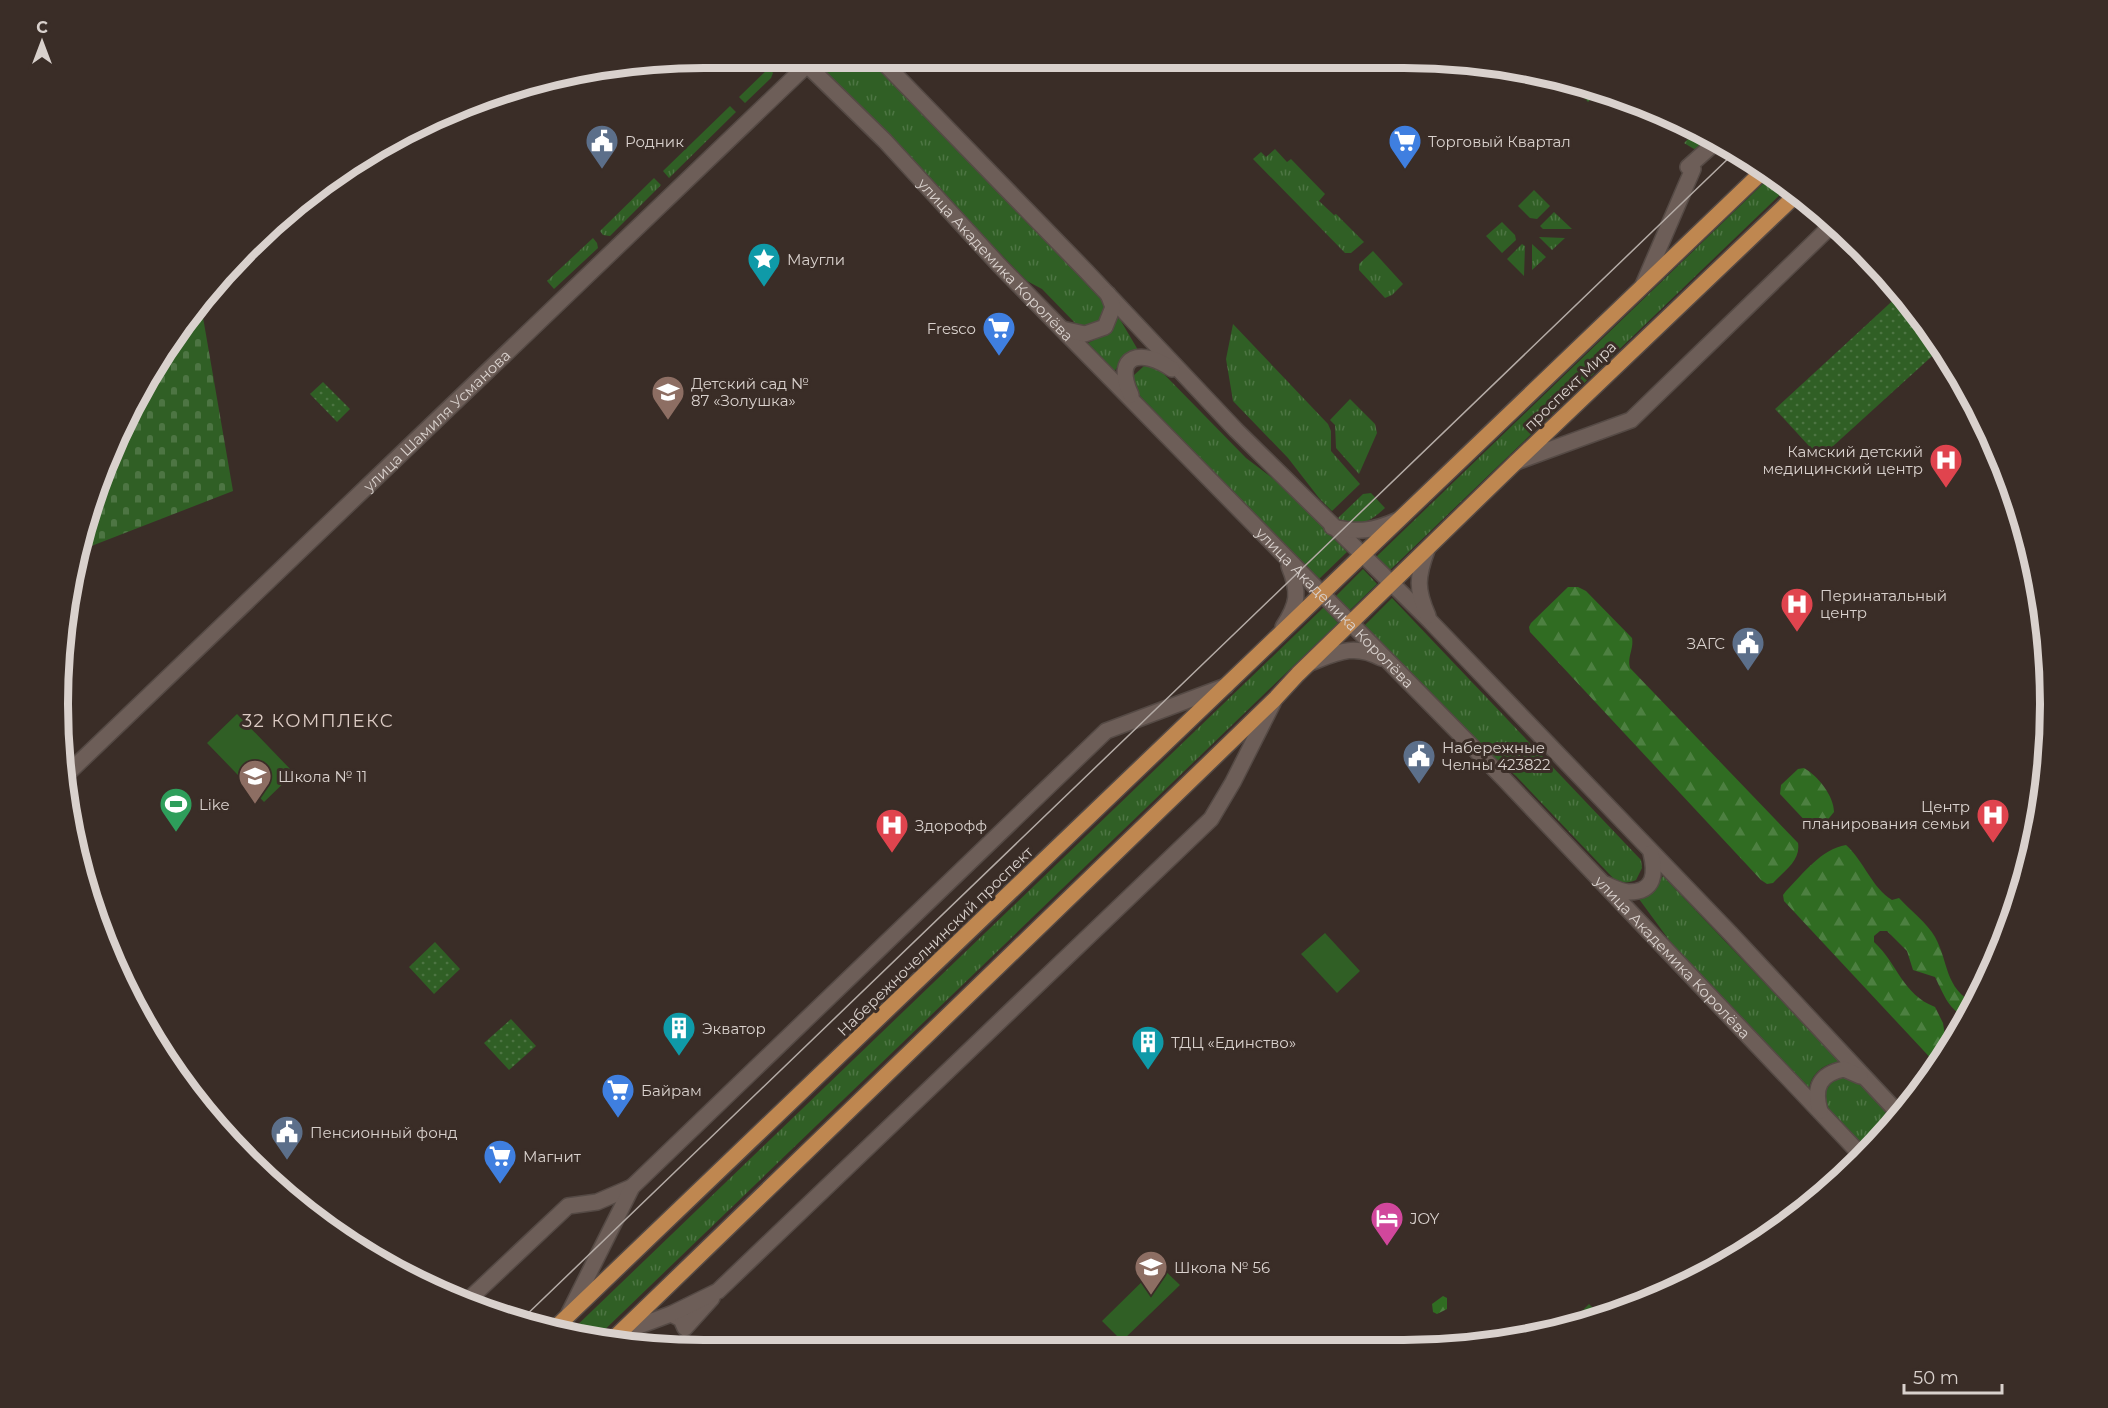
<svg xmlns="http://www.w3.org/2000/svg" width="2108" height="1408" viewBox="0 0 2108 1408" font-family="Montserrat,sans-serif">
<defs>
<pattern id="grass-tufts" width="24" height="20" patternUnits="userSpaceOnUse" patternTransform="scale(1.5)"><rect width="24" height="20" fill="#305f25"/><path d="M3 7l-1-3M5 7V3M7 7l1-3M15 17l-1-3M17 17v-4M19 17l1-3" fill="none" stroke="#4d7543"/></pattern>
<pattern id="forest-firs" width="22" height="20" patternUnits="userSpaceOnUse" patternTransform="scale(1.5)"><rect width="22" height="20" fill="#306c22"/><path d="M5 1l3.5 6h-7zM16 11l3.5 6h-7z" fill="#4d8041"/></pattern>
<pattern id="cemetery-stones" width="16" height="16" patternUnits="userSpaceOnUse" patternTransform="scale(1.5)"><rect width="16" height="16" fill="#305f25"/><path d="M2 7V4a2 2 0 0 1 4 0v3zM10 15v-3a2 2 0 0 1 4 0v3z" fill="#4d7543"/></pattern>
<pattern id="park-dots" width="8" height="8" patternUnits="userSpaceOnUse" patternTransform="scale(1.5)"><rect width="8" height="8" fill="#305f25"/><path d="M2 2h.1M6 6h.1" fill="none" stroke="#4d7543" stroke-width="1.8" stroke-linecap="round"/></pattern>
</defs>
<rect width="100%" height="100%" fill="#3a2d27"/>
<!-- grass -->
<path fill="url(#grass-tufts)" d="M815,63H873L1104,301L1106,308L1101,321L1084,327L1077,325L1042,289L1027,281Z
M769,68L773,73L771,78L745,103L739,97Z
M1566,78L1600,90L1588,102Z
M730,106L736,112L669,178L663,171Z
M1698,129L1712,138L1700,148L1694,149L1684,143Z
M1275,149L1287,162L1291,159L1325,194L1319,201L1334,215L1336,214L1364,242L1351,253H1345L1253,159L1261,152L1266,157Z
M1770,177L1787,188L1388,572L1375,558Z
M654,178L661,185L610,236L603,235L600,231Z
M1534,190L1550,206L1537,219L1530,218L1518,206Z
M1554,212L1572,229H1543L1540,226Z
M1502,222L1515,235L1516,240L1502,253L1486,236Z
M1539,237L1565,238L1552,250Z
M593,238L597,243L598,248L554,289L547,281Z
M1522,244L1525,246L1524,276L1507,259Z
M1532,244L1546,257L1532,270Z
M1373,251L1403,284L1392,295L1385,298L1359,270V264Z
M1118,316L1138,350L1124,357L1114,372L1086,344L1108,333Z
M1233,324L1328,424L1331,431V451L1360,484L1332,511L1319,498L1288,458L1233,401L1226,359Z
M1144,366L1158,368L1246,458L1284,487L1347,552L1318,580L1136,392L1133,387V376Z
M1350,399L1375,424L1377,433L1359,474L1336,448L1335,425L1330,420Z
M1371,493L1385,508C1372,520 1355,532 1338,518L1363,494Z
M1363,569L1377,584L1349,611L1335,597Z
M1392,598L1641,860L1642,868L1636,880C1627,884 1622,883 1613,878L1516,776L1466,733L1363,627Z
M1324,607L1338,623L594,1340L567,1335Z
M1663,876L1840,1062C1824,1063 1811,1074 1809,1089L1672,944L1639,899L1654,889Z
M1839,1077C1860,1075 1883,1107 1897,1122L1890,1131L1868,1152C1856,1140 1835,1123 1827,1110C1820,1097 1828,1083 1839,1077Z
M1589,1304L1602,1317L1562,1331Z"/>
<!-- forest -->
<path fill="url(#forest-firs)" d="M1568,587H1578L1586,591L1632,638C1634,649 1627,657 1630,668L1798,843C1801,861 1784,871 1773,883L1767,884L1761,880L1530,632L1529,627L1531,623Z
M1804,768C1818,776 1834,796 1834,812L1821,828L1816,829L1810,826L1780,794L1781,785L1798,769Z
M1846,845C1864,861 1872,888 1892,900L1899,898C1909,909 1928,924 1935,937C1949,962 1944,988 1975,1004L1968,1018C1949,1011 1944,995 1935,977L1913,970L1907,951L1887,931H1880L1874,936V942C1898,964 1902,994 1935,1007L1943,1023L1946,1042L1950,1047L1937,1065L1784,901L1783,895L1786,891C1803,874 1821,849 1846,845Z
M1443,1296L1447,1298V1309L1437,1314L1433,1312L1432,1304Z"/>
<!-- cemetery -->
<path fill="url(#cemetery-stones)" d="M200,300L233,491L76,552C91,465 148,385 191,310Z"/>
<!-- park -->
<path fill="url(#park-dots)" d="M1901,293L1918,310L1941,348L1820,458L1775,409Z
M323,382L350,409L337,422L310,394Z
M435,942L460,969L434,994L409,967Z
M511,1019L536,1046L509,1070L484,1043Z"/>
<!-- pitch -->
<path fill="#305f25" d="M237,714L294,773L264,802L207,743Z
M1325,933L1360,971L1337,993L1301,954Z
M1159,1265L1180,1285L1122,1341L1102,1321Z"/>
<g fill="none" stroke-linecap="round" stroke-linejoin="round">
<!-- minor casing -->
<g stroke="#554a45" stroke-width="18">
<g id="minor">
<path d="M1643,285L1693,169L1688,167L1717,141"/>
<path d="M1516,462L1631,420L1835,222"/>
<path id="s1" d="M66,775L807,65"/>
<path d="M466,1302L568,1206L597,1202L632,1187"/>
<path d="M569,1313L632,1187L1106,731L1226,686"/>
<path d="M671,1314L681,1319L685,1328L712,1298"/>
<path d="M620,1333L671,1314L718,1291L1211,819L1233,782L1273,703"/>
</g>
</g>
<!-- tertiary casing -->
<g stroke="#554a45" stroke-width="18">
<g id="tertiary">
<path id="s2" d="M805,63L885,141L999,265L1504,779L1863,1157"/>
<path d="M884,63L1086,271L1236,430L1430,621L1731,934L1901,1116"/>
<path d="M1062,329L1085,334L1105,327L1113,307L1108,294"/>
<path d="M1131,395C1112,354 1142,348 1172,369"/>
<path d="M1332,527C1359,533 1373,531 1398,520"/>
<path d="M1427,550C1417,577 1416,589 1428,616"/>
<path d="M1283,627C1298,604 1300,593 1289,566"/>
<path d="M1310,663C1336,653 1354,643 1381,658"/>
<path d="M1605,884C1612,887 1621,892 1629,892C1655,892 1656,873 1651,853"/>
<path d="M1820,1111C1813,1087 1820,1074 1844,1069L1860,1076"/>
</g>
</g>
<!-- primary casing -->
<g stroke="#554a45" stroke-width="18">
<path id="primary" d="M551,1332L1762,172
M609,1343L1275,699L1298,674L1516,462L1796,195"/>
</g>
<!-- minor -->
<use href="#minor" stroke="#6d5e58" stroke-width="15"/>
<!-- tertiary -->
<use href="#tertiary" stroke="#6d5e58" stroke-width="15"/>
<!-- primary -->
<use href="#primary" stroke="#bf8750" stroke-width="15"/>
<!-- tram -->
<path stroke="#b4aba6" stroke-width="1.5" d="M519,1322L1734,153"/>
</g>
<!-- icons -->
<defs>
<g id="civic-pin" transform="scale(1.725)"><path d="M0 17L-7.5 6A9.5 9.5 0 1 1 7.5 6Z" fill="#5c6f8a" stroke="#3a2d27"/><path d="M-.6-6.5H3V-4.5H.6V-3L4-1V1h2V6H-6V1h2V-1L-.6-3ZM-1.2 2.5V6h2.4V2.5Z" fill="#fff"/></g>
<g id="supermarket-pin" transform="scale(1.725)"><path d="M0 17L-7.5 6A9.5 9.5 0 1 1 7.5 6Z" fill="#3f7fe0" stroke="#3a2d27"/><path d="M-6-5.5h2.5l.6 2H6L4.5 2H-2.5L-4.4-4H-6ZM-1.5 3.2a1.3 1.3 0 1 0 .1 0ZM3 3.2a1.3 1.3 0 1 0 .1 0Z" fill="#fff"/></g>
<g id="sight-pin" transform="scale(1.725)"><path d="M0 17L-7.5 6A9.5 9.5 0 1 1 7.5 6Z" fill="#0f9aa8" stroke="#3a2d27"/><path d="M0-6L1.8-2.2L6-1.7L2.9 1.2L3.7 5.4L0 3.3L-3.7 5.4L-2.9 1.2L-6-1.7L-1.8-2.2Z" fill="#fff"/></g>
<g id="school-pin" transform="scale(1.725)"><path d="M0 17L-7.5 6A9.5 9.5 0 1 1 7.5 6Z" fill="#8d6e63" stroke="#3a2d27"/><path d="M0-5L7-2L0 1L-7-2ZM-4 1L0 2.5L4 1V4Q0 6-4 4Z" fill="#fff"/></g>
<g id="hospital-pin" transform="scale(1.725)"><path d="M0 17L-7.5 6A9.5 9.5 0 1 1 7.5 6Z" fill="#e0444e" stroke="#3a2d27"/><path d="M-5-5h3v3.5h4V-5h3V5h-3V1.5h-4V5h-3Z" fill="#fff"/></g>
<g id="stadium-pin" transform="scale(1.725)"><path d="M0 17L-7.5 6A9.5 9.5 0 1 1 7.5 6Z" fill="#2e9e5b" stroke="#3a2d27"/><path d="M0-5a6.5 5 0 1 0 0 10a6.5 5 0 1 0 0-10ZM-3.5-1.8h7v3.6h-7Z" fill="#fff"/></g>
<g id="building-pin" transform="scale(1.725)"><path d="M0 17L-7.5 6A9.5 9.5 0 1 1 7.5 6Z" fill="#0f9aa8" stroke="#3a2d27"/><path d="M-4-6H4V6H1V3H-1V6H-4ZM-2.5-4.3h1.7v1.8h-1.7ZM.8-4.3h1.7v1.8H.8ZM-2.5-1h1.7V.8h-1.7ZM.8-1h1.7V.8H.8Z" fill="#fff"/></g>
<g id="hotel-pin" transform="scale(1.725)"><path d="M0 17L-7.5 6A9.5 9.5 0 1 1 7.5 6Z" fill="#d1479c" stroke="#3a2d27"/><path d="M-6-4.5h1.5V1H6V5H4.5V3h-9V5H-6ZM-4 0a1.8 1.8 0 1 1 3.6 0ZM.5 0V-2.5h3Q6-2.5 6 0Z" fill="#fff"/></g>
</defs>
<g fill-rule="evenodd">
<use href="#civic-pin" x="602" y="141"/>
<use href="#supermarket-pin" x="1405" y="141"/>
<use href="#sight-pin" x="764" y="259"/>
<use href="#supermarket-pin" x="999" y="328"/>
<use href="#school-pin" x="668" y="392"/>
<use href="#hospital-pin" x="1946" y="460"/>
<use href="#hospital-pin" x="1797" y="604"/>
<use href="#civic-pin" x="1748" y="643"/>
<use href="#civic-pin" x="1419" y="756"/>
<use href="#school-pin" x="255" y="776"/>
<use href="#stadium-pin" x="176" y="804"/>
<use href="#hospital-pin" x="1993" y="815"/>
<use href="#hospital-pin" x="892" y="825"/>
<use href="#building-pin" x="679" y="1028"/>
<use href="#building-pin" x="1148" y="1042"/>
<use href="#supermarket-pin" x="618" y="1090"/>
<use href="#civic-pin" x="287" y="1132"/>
<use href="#supermarket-pin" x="500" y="1156"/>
<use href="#hotel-pin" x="1387" y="1218"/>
<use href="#school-pin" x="1151" y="1267"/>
</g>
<g text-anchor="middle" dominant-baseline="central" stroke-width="6" stroke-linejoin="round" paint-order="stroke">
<!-- poi labels -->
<g font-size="15" fill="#d9d1cd" stroke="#3a2d27" text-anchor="start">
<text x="625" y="141">Родник</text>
<text x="1428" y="141">Торговый Квартал</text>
<text x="787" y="259">Маугли</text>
<text x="976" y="328" text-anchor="end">Fresco</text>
<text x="691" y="383">Детский сад №<tspan x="691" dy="17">87 «Золушка»</tspan></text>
<text x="1923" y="451" text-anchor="end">Камский детский<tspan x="1923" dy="17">медицинский центр</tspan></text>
<text x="1820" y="595">Перинатальный<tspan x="1820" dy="17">центр</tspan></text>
<text x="1725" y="643" text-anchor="end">ЗАГС</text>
<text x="1442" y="747">Набережные<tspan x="1442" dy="17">Челны 423822</tspan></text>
<text x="278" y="776">Школа № 11</text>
<text x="199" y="804">Like</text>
<text x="1970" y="806" text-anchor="end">Центр<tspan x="1970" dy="17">планирования семьи</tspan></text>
<text x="915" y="825">Здорофф</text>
<text x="702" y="1028">Экватор</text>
<text x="1171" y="1042">ТДЦ «Единство»</text>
<text x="641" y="1090">Байрам</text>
<text x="310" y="1132">Пенсионный фонд</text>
<text x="523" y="1156">Магнит</text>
<text x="1410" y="1218">JOY</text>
<text x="1174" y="1267">Школа № 56</text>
</g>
<!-- street labels -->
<g font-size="15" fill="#d9d1cd" stroke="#3a2d27">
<text stroke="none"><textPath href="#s2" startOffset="274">улица Академика Королёва</textPath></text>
<text transform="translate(1570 386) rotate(-44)">проспект Мира</text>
<text stroke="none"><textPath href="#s1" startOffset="513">улица Шамиля Усманова</textPath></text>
<text stroke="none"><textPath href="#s2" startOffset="760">улица Академика Королёва</textPath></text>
<text transform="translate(935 941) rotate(-44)">Набережночелнинский проспект</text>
<text stroke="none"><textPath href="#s2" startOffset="1246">улица Академика Королёва</textPath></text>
</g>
<!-- quarter labels -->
<g font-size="18" letter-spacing="1.5" fill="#ddccc5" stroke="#3a2d27">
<text x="318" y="721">32 КОМПЛЕКС</text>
</g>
</g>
<!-- crop -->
<path d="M0 0H2108V1408H0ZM704 68H1404A636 636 0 0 1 2040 704V704A636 636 0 0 1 1404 1340H704A636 636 0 0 1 68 704V704A636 636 0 0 1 704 68Z" fill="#3a2d27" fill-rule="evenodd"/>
<path fill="none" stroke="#d9d1cd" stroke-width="8" d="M704 68H1404A636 636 0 0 1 2040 704V704A636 636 0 0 1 1404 1340H704A636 636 0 0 1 68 704V704A636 636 0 0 1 704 68Z"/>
<!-- north arrow -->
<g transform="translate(42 42)" stroke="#3a2d27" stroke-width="4.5" paint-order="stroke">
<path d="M0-4.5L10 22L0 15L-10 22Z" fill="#d9d1cd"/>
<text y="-9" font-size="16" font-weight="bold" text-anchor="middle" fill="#d9d1cd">С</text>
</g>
<!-- scale -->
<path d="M1904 1384v9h98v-9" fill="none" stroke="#d9d1cd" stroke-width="3"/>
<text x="1913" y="1384" font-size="18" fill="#d9d1cd" stroke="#3a2d27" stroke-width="4.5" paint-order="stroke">50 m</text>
</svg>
